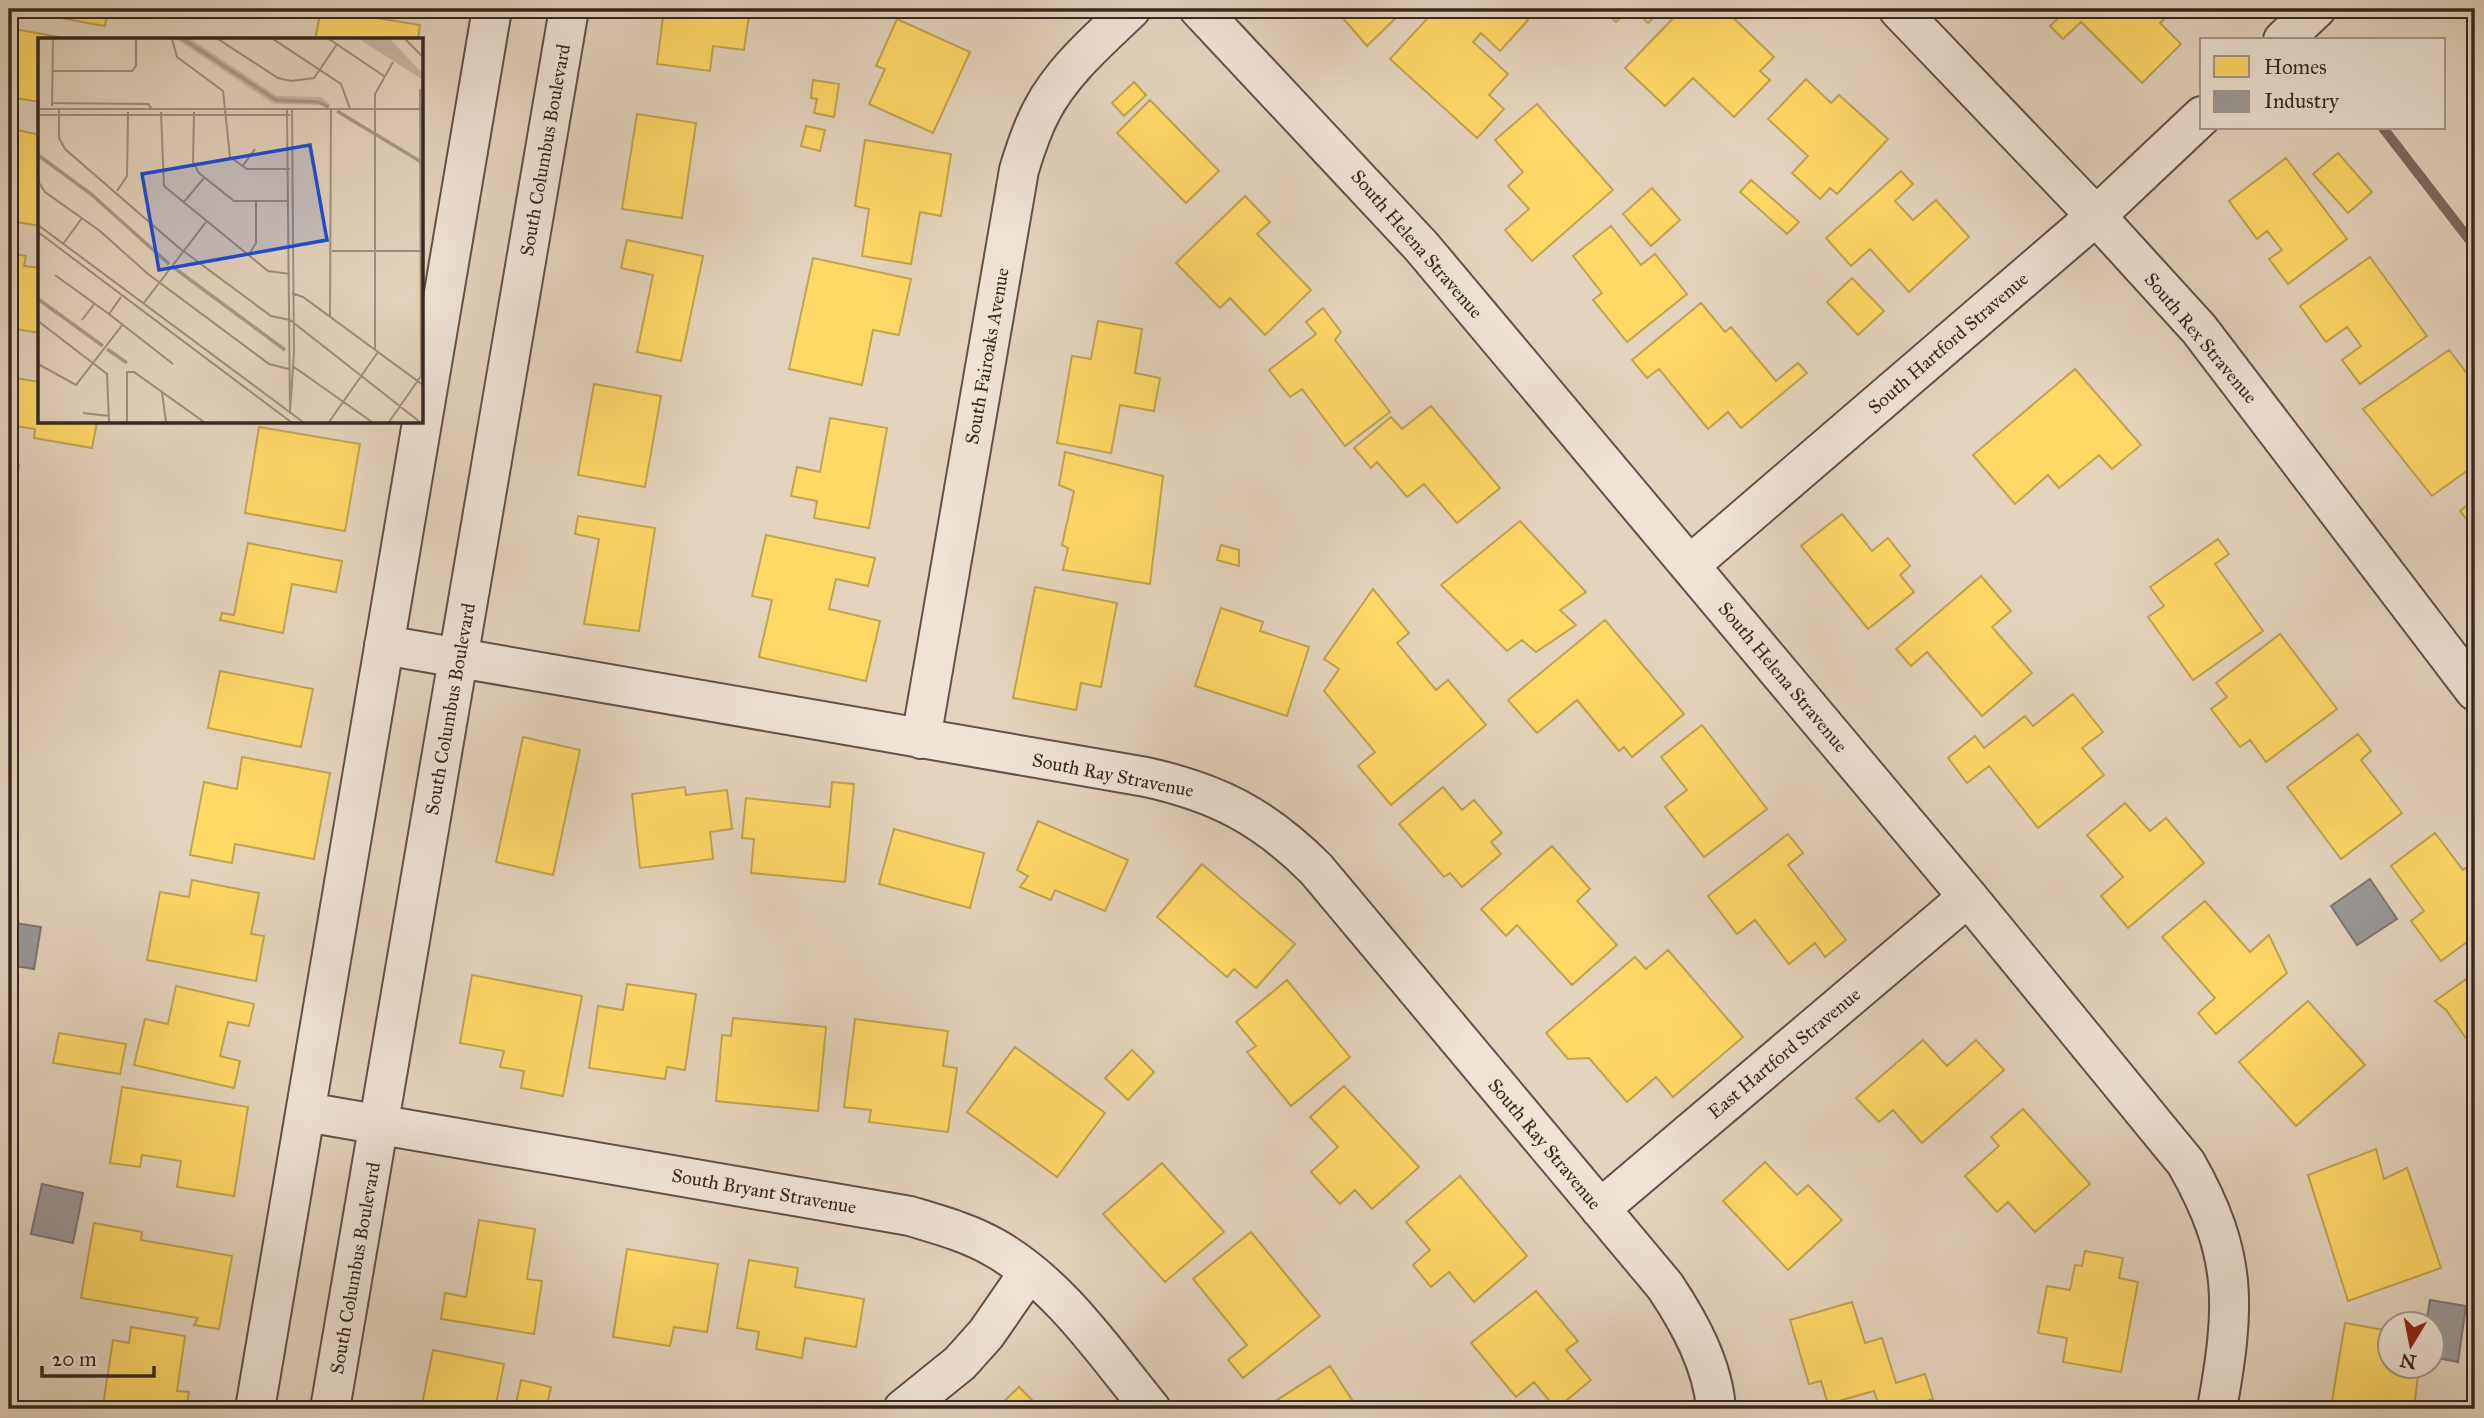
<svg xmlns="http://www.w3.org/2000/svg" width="2484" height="1418" viewBox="0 0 2484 1418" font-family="'IM FELL Great Primer',serif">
<rect width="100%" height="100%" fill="#e5d4bd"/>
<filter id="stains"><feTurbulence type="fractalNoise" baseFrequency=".00286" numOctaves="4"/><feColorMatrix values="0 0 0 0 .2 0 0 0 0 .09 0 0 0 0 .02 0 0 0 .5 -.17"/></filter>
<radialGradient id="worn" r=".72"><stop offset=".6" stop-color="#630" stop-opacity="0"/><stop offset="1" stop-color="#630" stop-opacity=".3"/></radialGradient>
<!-- homes -->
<path fill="#ffd966" stroke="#c3a451" stroke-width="2" d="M23,9H108L105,26L22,11Z
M321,9L420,25L418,40H315Z
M664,9H750L744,50L713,46L710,71L657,64Z
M996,9H1012L1004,17Z
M1335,9H1396L1400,14L1367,46Z
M1436,9H1516L1528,20L1500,51L1481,33L1473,42L1508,74L1489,95L1504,109L1477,138L1390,59Z
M1602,9H1630L1616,22Z
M1634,9H1662L1648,23Z
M1682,9H1724L1774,57L1760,71L1770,80L1734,117L1693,78L1665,106L1625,68Z
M2068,9H2169L2172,11L2160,23L2181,44L2142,83L2081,22L2063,39L2050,26Z
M897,19L970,52L933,133L869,104L885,69L876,66Z
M9,28L59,37L58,40H40V102L9,97Z
M1806,79L1831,103L1839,95L1888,139L1837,194L1830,188L1820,199L1792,173L1808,156L1768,119Z
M813,80L839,84L834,117L814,113L817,99L811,98Z
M1134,82L1146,95L1124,116L1112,103Z
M1150,100L1219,171L1186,203L1117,133Z
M1537,104L1613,190L1532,261L1505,230L1529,209L1508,186L1523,172L1495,140Z
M637,114L696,123L682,218L622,209Z
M806,126L825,130L820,151L801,146Z
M9,128L40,135V226L11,221L18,181L9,179Z
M865,140L951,154L941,216L920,212L911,264L862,256L869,209L855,206Z
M2338,153L2372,192L2348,213L2313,174Z
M2286,158L2347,239L2288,284L2269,259L2282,250L2267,231L2257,239L2229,201Z
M1901,171L1913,184L1895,201L1913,220L1936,200L1969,237L1909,292L1870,249L1851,266L1826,238Z
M1751,180L1799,222L1787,234L1740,192Z
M1652,188L1680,220L1651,246L1623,214Z
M1245,196L1270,222L1257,234L1311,290L1265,335L1230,298L1220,308L1176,263Z
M1611,226L1641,265L1655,254L1687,294L1627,342L1593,300L1602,293L1573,256Z
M627,240L703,256L681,361L637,352L653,275L621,268Z
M9,253L26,256L24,266L40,268V333L9,328Z
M2370,257L2427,336L2360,384L2342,360L2361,346L2347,327L2326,342L2300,306Z
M813,258L911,279L899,335L873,330L862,385L789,369Z
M1852,278L1884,311L1858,335L1827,302Z
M1701,303L1725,332L1731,327L1776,381L1798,363L1807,373L1741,428L1728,412L1708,429L1659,369L1647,378L1632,360Z
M1323,308L1341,332L1335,340L1390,412L1345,446L1302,389L1290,397L1269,370L1316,334L1306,322Z
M1098,321L1142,329L1135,373L1160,378L1154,411L1120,405L1111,453L1057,443L1072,356L1091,359Z
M2449,350L2475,384V465L2432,496L2363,409Z
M2075,369L2141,445L2112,469L2099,455L2059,488L2048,475L2015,504L1973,455Z
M9,377L40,382V422H97L92,448L34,438L35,429L9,425Z
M594,384L661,396L645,487L578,475Z
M1431,406L1500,488L1457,523L1424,484L1407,497L1377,462L1371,468L1354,448L1391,417L1402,429Z
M830,418L887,428L869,528L814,518L817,501L791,496L797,467L820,472Z
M259,427L360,444L345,531L245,513Z
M1065,452L1163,476L1150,584L1063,570L1068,548L1062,545L1074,491L1059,485Z
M9,464L19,465L9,527Z
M2475,499V530L2460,511Z
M1842,514L1872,551L1888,538L1910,566L1900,575L1914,592L1868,629L1801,546Z
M578,516L655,528L639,631L584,624L599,539L575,534Z
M1520,521L1586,592L1560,610L1576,625L1536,652L1522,640L1507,651L1441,585Z
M766,535L875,558L868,586L836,579L829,609L880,621L866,681L759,657L772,600L752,596Z
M2218,539L2229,554L2215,564L2263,631L2193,680L2148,617L2164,606L2150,587Z
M248,543L342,561L336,592L292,584L283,633L220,620L222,613L234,615Z
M1221,545L1239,550V566L1217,560Z
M1981,576L2011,611L1992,627L2032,673L1982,716L1927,652L1911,666L1896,649Z
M1035,587L1117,603L1101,687L1081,683L1076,710L1013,698Z
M9,589L18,590L9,641Z
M1373,589L1409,633L1397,643L1436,690L1448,680L1486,725L1391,805L1358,766L1375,752L1324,691L1339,669L1324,659Z
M1221,608L1263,622L1260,631L1309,647L1287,716L1195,686Z
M1605,620L1684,714L1632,757L1624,747L1619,751L1577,700L1537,733L1508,700Z
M2280,634L2337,709L2266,762L2250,740L2240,747L2211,709L2227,697L2216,683Z
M220,671L313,689L301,747L208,728Z
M2073,694L2103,732L2082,748L2104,775L2038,828L1989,766L1967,783L1948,758L1975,736L1984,748L2025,716L2033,726Z
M1702,725L1767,809L1704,857L1665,807L1687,790L1661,757Z
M2358,734L2371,751L2361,760L2402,813L2341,859L2287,787Z
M523,737L580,750L553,875L496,862Z
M242,757L330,773L314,859L235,844L232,863L190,855L204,782L237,789Z
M832,782L854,784L845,882L751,873L754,839L742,838L746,798L830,807Z
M685,787L686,795L727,790L732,829L710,832L713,859L640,868L632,794Z
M1443,787L1462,810L1474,800L1502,833L1491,842L1501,854L1462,887L1450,873L1444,877L1399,824Z
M2125,803L2150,831L2166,818L2204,863L2128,928L2101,896L2123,877L2087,835Z
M1038,821L1128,860L1105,911L1055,890L1051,900L1020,887L1028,876L1017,870Z
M894,829L984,853L970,908L879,884Z
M2435,833L2463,870L2472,863L2475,867V936L2441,961L2411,921L2424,911L2391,866Z
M1788,834L1803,853L1788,865L1846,940L1825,957L1815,943L1789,964L1755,920L1737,934L1708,896Z
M1552,846L1590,889L1577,901L1617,945L1572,985L1517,925L1506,936L1481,909Z
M1202,864L1295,944L1256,988L1234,969L1227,977L1157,917Z
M192,880L259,893L251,934L264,936L256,981L147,960L160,892L189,897Z
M2205,901L2250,952L2269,935L2287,973L2216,1034L2198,1013L2215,998L2162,937Z
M1668,950L1743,1037L1673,1097L1656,1077L1627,1102L1589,1058L1568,1059L1546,1033L1635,957L1646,969Z
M2475,973V1037L2468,1041L2446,1010L2435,1001Z
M472,975L582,996L563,1096L521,1088L524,1071L500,1067L504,1051L460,1043Z
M1287,980L1350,1057L1291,1106L1247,1052L1256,1046L1236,1022Z
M627,984L696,994L685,1070L667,1067L665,1079L589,1068L598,1006L623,1010Z
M176,986L254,1004L249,1026L228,1022L220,1056L240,1061L234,1088L134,1065L145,1019L168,1024Z
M2308,1001L2365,1065L2296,1126L2239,1062Z
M733,1018L826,1027L818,1111L716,1101L722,1035L731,1036Z
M855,1019L948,1031L943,1066L957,1068L948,1132L869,1122L871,1110L844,1107Z
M59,1033L126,1044L120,1074L53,1063Z
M1923,1040L1947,1066L1976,1040L2004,1070L1922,1143L1893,1110L1879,1122L1856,1098Z
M1015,1047L1105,1113L1057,1177L967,1112Z
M9,1048L14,1049L9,1077Z
M1132,1050L1154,1072L1128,1100L1105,1078Z
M1344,1086L1419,1167L1372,1209L1355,1190L1340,1204L1311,1172L1338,1147L1310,1117Z
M122,1087L248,1107L234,1196L177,1187L181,1161L142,1155L140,1167L110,1163Z
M2023,1109L2090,1184L2035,1232L2008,1202L1997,1212L1965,1176L1999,1146L1991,1137Z
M2376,1149L2384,1179L2407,1168L2441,1268L2348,1301L2308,1175Z
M1765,1162L1797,1195L1808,1185L1842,1220L1788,1270L1723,1201Z
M1162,1163L1224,1232L1165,1282L1103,1214Z
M1460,1176L1527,1256L1474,1302L1449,1272L1431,1287L1413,1265L1430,1250L1406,1222Z
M479,1220L535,1229L527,1279L542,1281L534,1334L441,1319L445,1293L466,1297Z
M94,1223L142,1232L141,1240L232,1256L219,1329L194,1325L198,1318L81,1298Z
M1251,1232L1320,1316L1243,1378L1228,1360L1247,1345L1193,1279Z
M627,1249L718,1264L707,1332L674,1327L670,1346L613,1337Z
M2085,1251L2123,1258L2119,1278L2138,1282L2121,1372L2063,1362L2067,1338L2038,1333L2047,1286L2070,1290L2075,1265L2082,1266Z
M749,1260L798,1268L795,1287L864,1299L856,1347L805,1338L802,1358L756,1349L759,1332L737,1328Z
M1536,1291L1578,1341L1566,1350L1591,1380L1556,1409L1534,1382L1516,1397L1471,1343Z
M1852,1302L1865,1343L1882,1338L1896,1383L1925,1374L1933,1399L1900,1409H1880L1874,1391L1828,1404L1821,1381L1809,1384L1790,1320Z
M2345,1323L2390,1331V1366H2419L2414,1409L2369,1402L2367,1409L2331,1407Z
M131,1327L185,1336L177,1391L189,1392L186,1409H120L103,1405L113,1340L129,1343Z
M433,1350L504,1364L495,1409H421Z
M1330,1366L1358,1409H1263Z
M521,1380L551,1387L546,1409L516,1403Z
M1019,1387L1041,1409H996Z"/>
<!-- industry -->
<path fill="#999" stroke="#7c7775" stroke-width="2" d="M2370,879L2397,919L2357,945L2331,906Z
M9,922L41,927L34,969L9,965Z
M42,1184L83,1193L73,1243L31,1234Z
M2430,1300L2466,1306L2458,1362L2432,1357V1324H2426Z"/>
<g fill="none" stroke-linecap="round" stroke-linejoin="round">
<!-- stream -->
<path stroke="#7c6b5f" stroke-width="10" d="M2383,128L2475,247"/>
<!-- minor casing -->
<g stroke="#625248" stroke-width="42">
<path id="minor" d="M1199,9L1421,246L1968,897L2186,1163C2239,1256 2235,1307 2217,1409
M1898,9L2096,216L2199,329L2475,691
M2283,40L2316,9
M1690,565L2096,216L2202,116
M384,645L1146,777C1218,793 1264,817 1316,869L1665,1286C1689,1322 1713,1365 1716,1409
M921,739L1019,170C1025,150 1032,129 1042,110C1063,70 1099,40 1131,9
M306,1112L910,1216C940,1225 969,1233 995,1248C1060,1285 1105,1353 1151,1409
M1600,1209L1968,897
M255,1409L492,9
M330,1409L569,9
M903,1409L960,1363L986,1334L1029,1272"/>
</g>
<!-- minor -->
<use href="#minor" stroke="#eee3d4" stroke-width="38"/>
</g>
<g text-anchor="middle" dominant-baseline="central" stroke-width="7" stroke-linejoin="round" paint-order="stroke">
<!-- street labels -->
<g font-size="19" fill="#372721" stroke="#eee3d4">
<text transform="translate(545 150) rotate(-80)">South Columbus Boulevard</text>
<text transform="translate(1417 244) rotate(49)">South Helena Stravenue</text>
<text transform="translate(2201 338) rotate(50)">South Rex Stravenue</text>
<text transform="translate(1948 343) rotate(-41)">South Hartford Stravenue</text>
<text transform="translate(987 356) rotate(-80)">South Fairoaks Avenue</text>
<text transform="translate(1783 677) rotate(50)">South Helena Stravenue</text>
<text transform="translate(450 709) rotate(-80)">South Columbus Boulevard</text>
<text transform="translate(1113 775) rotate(11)">South Ray Stravenue</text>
<text transform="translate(1784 1053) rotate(-40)">East Hartford Stravenue</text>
<text transform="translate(1545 1144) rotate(50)">South Ray Stravenue</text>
<text transform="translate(764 1191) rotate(10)">South Bryant Stravenue</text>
<text transform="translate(355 1268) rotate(-80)">South Columbus Boulevard</text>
</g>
</g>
<!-- overview -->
<g transform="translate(38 38)">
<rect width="385" height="385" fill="#e5d4bd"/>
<path d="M138,1H153L239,58L283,59L293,67L236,66ZM321,1H352L385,36V42Z" fill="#c7b7a2"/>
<path fill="none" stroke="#a98" stroke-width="3.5" d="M145,1L238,62L280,64L291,69M299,73L385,125M0,117L53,156L131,226M135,229L247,312M0,261L65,308M69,311L89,325"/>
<path fill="none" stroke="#9f8f7f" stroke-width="2" d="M134,1L139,19L185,53L192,119L209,131H252M180,1L240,40L253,43L276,40L299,6M235,1L303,46L312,71M291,1L346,38M367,1L385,19M15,33H94L98,28V1M14,65L110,66L114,71M14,68L15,1M0,71H385M21,71V100L27,111L140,209L233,278L252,282L382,384M249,71L252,376M123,74L126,148L230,233L252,236M156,74L155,124L161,135L196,163H250M0,77H252M204,129L217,111M0,143L7,154L62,193L110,236L231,326L251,331M79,153L89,138L90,74M145,165L166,140M0,187L265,384M0,194L253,384M25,206L44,180M294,213H385M210,218L218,205V163M17,237L71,276L83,259M254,255L265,259L385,347M105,266L168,184M71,276L135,326M292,278L293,71M44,282L57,265M0,283L69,336L71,384M337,311V56L355,24M0,326L38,347L85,286M256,329L334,384M124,354L128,384M45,375L71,378M252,375L256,314L254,71M89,384V334H96L166,384M291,384L340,314M351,384L383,338L382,51"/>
<path fill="#1d4ed8" fill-opacity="0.15" stroke="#1d4ed8" stroke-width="3.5" d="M272,107L289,202L121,232L104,136Z"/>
<rect width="385" height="385" fill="none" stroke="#372721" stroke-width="3.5"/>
</g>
<!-- margin -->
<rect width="2484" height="1418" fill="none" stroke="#e5d4bd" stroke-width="35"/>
<rect x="10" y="10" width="2463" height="1397" fill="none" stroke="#372721" stroke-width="3.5"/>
<rect x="18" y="18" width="2449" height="1383" fill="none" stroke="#372721" stroke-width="2"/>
<!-- legend -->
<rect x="2200" y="38" width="245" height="91" fill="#eee3d4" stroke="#a5988c" stroke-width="2"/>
<rect x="2214" y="56" width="35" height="21" fill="#ffd966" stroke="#a5988c" stroke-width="2"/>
<text x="2264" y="74" font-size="21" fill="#372721">Homes</text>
<rect x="2214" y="91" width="35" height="21" fill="#999999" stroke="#a5988c" stroke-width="2"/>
<text x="2264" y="108" font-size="21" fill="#372721">Industry</text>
<!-- north arrow -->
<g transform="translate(2411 1345) rotate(190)"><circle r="33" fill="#eee3d4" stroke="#a5988c" stroke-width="2"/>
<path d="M0-5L12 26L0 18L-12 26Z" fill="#8f2418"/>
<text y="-10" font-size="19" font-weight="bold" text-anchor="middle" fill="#372721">N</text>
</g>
<!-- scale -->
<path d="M42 1366v10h112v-10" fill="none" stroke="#372721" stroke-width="3.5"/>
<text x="52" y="1366" font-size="21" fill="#372721" stroke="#eee3d4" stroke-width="5" paint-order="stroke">20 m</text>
<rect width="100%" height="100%" filter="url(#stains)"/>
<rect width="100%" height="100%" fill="url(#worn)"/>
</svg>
